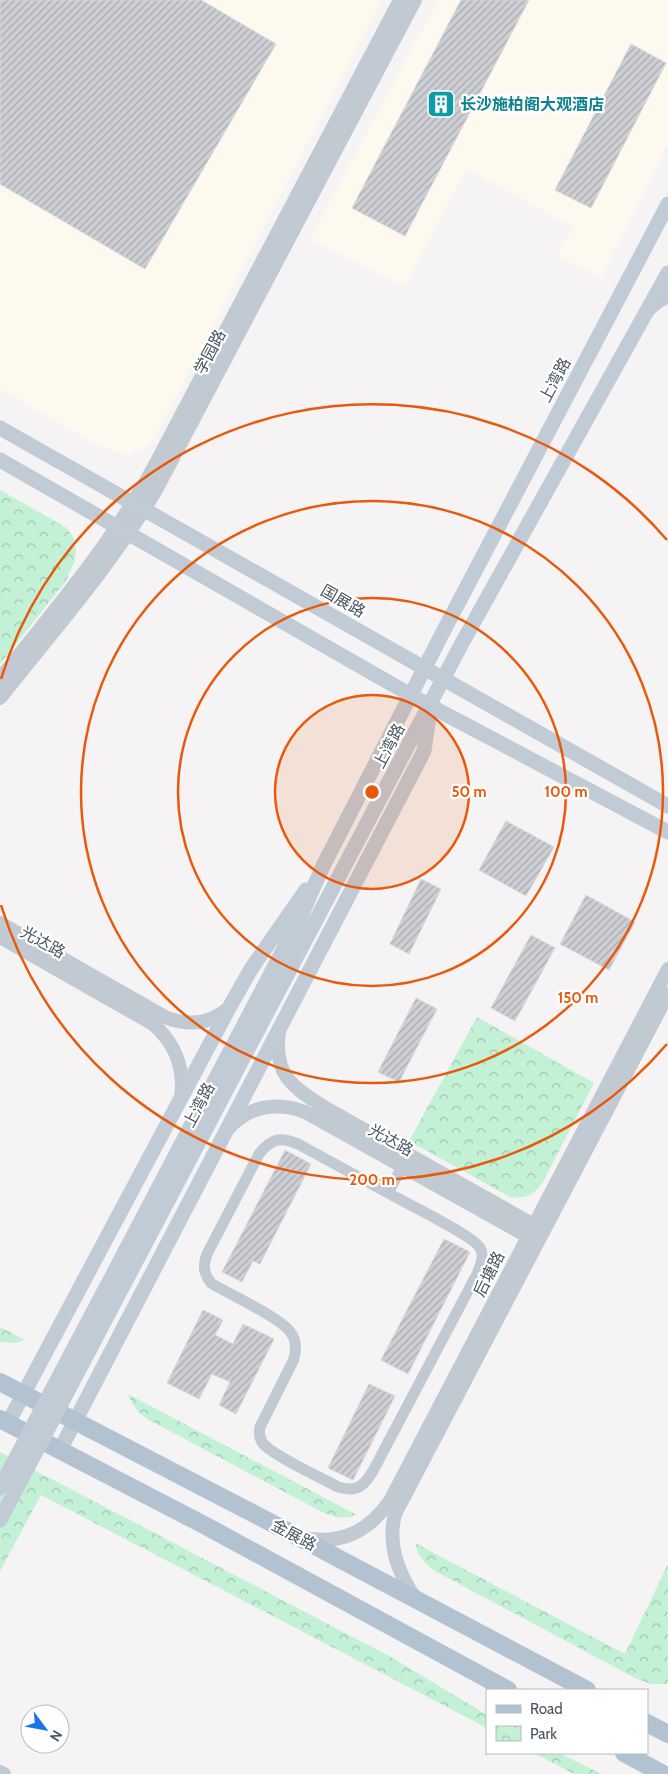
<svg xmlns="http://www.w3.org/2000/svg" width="668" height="1774" viewBox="0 0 668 1774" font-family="Cabin,'Noto Sans SC',sans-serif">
<defs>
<pattern id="park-crowns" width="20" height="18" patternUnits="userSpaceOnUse" patternTransform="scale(1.25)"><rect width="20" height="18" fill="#c3f1d5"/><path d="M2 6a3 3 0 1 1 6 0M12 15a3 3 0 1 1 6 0" fill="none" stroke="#a0c6b0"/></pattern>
<pattern id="building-hatch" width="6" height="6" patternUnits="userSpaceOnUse" patternTransform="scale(1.25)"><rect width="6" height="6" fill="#cdcfd5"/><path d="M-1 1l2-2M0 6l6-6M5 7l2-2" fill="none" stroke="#a8abb0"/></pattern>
</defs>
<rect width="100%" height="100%" fill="#f5f3f3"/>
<!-- commercial -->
<path fill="#fdf9ef" d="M0,0H382L155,437L145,448L130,453L114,452L85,438L0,389Z
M438,0H668V144L601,277L557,256L573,227L467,169L405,286L310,239Z"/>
<!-- park -->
<path fill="url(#park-crowns)" d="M0,490L67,528L74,539L76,551L75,560L66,581L0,664Z
M477,1017L594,1083L543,1182C532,1196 527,1199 510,1197L409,1141Z
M0,1327L25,1340L14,1343L0,1342Z
M128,1394L357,1515C343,1520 335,1517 322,1512L149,1420C138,1413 133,1406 128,1394Z
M0,1452L391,1657L487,1715V1728L41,1495L0,1571Z
M415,1543L625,1654L668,1564V1684H651L635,1678L435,1571C424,1563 418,1557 415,1543Z
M534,1753H559L601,1774H574Z"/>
<!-- building -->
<path fill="url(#building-hatch)" stroke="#d7d9de" d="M0,0H201L276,44L145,269L0,184Z
M461,0H529L405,236L352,208Z
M631,44L666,63L591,208L555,190Z
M506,821L554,847L526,896L479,870Z
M421,879L441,889L409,954L390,944Z
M586,895L635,922L609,970L560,944Z
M531,935L555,948L515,1021L491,1008Z
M416,998L437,1009L399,1082L378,1072Z
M285,1150L311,1164L260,1264L253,1261L242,1282L222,1272Z
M444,1239L470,1252L408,1374L381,1360Z
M203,1310L223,1320L215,1335L233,1344L243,1324L274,1339L236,1414L219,1405L230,1382L212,1374L199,1399L167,1383Z
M369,1384L395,1396L353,1480L328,1468Z"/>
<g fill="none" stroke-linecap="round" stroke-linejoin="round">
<!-- minor -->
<path stroke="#c1cad2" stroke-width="11" d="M388,1193C404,1202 474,1236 480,1248C485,1256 480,1266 477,1274L374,1469C365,1485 358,1493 338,1487C322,1478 269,1454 262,1442C259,1437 259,1432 260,1427L294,1359C296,1350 297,1341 291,1333C282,1318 228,1294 211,1283C203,1273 203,1265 207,1254L259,1154C271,1139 280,1136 298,1144L388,1193L402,1167"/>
<!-- tertiary -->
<path stroke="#c1cad2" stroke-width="14" d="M647,311L657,302L668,296
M0,679C54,611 111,544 154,467L400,0
M0,698C54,630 112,564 156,490L415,0
M0,923L167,1018C190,1026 211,1024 229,1008
M0,937L153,1024C175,1043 185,1069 181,1098
M279,1031C273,1074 291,1086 324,1107L541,1229
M227,1130C247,1106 277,1101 305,1112L536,1241
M303,1538C341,1545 368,1532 390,1501L668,969
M415,1598C398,1572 387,1545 395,1514L668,994
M0,1772L4,1774"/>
<!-- secondary -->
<path stroke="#c1cbd6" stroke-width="15" d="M0,428L668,806
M0,460L430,706L668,832
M120,1261L301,916L323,866L442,634L668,204
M133,1267L461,645L668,273
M8,1423L229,1008L251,969L306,890
M60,1450L424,751L429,716"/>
<!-- primary -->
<path stroke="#b3c2d1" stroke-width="18" d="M0,1382L285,1530L587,1690
M0,1419L206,1526L508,1690
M647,1723L668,1734
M624,1753L663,1774"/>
<!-- secondary-bridge -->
<path stroke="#c1cbd6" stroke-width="15" d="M0,1488L120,1261
M0,1520L133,1267"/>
</g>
<!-- distance rings -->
<circle cx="372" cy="792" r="97" fill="#e8590c" fill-opacity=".12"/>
<g fill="none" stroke="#e8590c" stroke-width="2.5">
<circle cx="372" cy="792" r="97"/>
<circle cx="372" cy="792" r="194"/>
<circle cx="372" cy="792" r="291"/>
<path d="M667 1044A388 388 0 0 1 1 905M1 679A388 388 0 0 1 667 540"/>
</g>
<!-- icons -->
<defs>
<g id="building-square" transform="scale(1.4375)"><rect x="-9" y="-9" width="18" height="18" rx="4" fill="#0f9aa8" stroke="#fff"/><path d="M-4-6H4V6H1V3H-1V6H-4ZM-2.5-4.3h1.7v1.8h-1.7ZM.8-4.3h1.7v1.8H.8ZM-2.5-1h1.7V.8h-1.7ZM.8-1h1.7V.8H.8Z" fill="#fff"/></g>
</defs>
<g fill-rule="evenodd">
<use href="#building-square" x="441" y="104"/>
</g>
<g text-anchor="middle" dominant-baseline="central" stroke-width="4.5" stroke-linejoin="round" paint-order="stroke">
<!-- culture labels -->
<g font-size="16" font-weight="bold" fill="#0d838f" stroke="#fff" text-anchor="start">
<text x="460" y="104">长沙施柏阁大观酒店</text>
</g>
<!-- street labels -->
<g font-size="16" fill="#4a5661" stroke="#fff">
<text transform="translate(210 352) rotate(-62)">学园路</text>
<text transform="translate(555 380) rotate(-62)">上湾路</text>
<text transform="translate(343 601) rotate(30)">国展路</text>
<text transform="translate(389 746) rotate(-62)">上湾路</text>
<text transform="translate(43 942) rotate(29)">光达路</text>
<text transform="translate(199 1105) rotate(-62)">上湾路</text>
<text transform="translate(391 1140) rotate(29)">光达路</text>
<text transform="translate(489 1274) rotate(-63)">后塘路</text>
<text transform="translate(294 1535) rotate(28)">金展路</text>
</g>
</g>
<circle cx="372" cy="792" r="8" fill="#e8590c" stroke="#fff" stroke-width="2.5"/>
<g font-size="15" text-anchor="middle" font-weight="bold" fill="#e8590c" stroke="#fff" stroke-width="4.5" stroke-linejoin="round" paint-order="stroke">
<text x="469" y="797">50 m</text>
<text x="566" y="797">100 m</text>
<text x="578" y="1003">150 m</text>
<text x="372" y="1185">200 m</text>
</g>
<!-- legend -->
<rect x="486" y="1689" width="162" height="65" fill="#ffffff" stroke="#b7bbc0"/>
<rect x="496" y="1705" width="25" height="8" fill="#b3c2d1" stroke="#b7bbc0"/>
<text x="530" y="1714" font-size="15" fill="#4a5661">Road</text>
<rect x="496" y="1726" width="25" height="15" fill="url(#park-crowns)" stroke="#b7bbc0"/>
<text x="530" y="1739" font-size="15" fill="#4a5661">Park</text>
<!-- north arrow -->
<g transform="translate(45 1729) rotate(122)"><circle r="24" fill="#ffffff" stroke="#b7bbc0"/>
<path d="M0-4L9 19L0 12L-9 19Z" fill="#1a73e8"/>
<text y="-8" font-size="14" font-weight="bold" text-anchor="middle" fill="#4a5661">N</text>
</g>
</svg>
